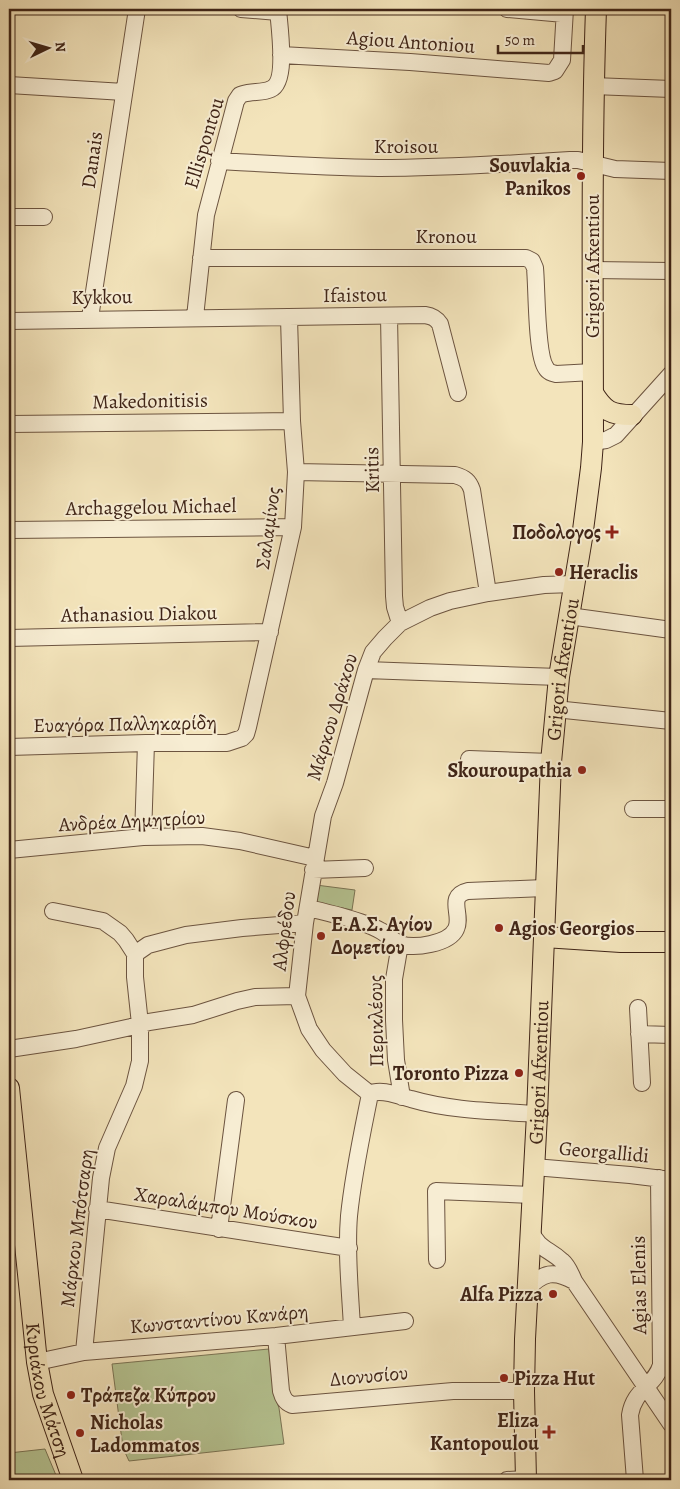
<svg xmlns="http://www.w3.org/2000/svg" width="680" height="1489" viewBox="0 0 680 1489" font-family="Alegreya,serif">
<rect width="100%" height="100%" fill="#f3e4bb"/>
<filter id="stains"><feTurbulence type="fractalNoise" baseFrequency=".004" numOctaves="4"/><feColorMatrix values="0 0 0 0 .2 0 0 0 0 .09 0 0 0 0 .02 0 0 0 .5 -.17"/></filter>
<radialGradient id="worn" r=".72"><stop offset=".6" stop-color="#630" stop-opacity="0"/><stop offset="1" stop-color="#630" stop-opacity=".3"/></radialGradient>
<!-- green -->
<path fill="#b6c593" stroke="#7a7455" d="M316,885L355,890L352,910L313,902Z
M269,1349L274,1394L279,1408L284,1444L129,1461L123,1448L112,1364Z
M45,1449L58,1480H9V1453Z"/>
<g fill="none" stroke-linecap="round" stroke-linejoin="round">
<!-- minor casing -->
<g stroke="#6c5440" stroke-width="18">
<path id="minor" d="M241,9L278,12
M507,9L564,14
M281,55L410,62L549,73L555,71L562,60L565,9
M9,85L124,92
M593,86L671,89
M219,161C273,164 326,167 379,168C443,168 507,164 570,160H578L615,169L671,171
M9,217H44
M201,258H526L532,261L535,268C537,288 536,355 546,368C548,372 552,373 556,374L593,372
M592,270L671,271
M389,316L394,596L395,607L400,623
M195,317L206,215L236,101L240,95L243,94C252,91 263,93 271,89C288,82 279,25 278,9
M90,318L137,9
M9,321L425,315C432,316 436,318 440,324L458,393
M9,424L292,421
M593,442L606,440L616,435L671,374
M296,472L455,475C465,478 469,481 472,490L488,593
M9,530L293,527
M569,616L671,630
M9,638L270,632
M366,670L559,677
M555,709L671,721
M9,747L146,743H227L242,738L246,734L248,727L293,527L296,472L292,421L289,318
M469,759L551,762
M633,809H671
M143,837L146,743
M9,850L143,837L202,836L240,841L315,858
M313,870L365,868
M308,908C325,912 343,916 360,922C366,924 374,927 381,931C387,934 393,941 400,944C414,949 449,944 456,929C463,915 446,896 468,891L545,888
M53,911L103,921L120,933L126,940L135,954V977L140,1024V1061L134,1086L107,1148L101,1178L84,1352
M400,944L394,979V1020L396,1060L402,1097
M135,954L148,945L186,935L242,928L305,923
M638,1008L642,1083
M639,1034L671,1035
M9,1049L76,1039L131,1027L149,1022L193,1015L237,1001L255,997L297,996
M370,1094L345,1074L323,1050L309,1029L297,996L305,923L323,816L335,783L366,670L373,652L385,638L400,623L430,608L450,601L488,593L544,585L574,584
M370,1094C381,1088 399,1096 411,1099C452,1111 495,1111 537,1114
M534,1167L630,1175L671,1180
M97,1209L349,1248
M219,1229L236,1100
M530,1230C539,1250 548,1248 562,1261C568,1266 571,1274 574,1281L671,1424
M437,1260L436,1191L532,1195
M527,1289C543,1272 554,1270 574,1281
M352,1327C350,1290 346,1252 349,1216C353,1175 362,1134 370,1094
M276,1336L281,1391C283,1398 285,1402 292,1405L453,1391H524
M37,1362L84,1352L276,1336L405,1321
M507,1480L526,1479
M635,1480L630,1415C634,1389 655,1386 661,1365L659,1178"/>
</g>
<!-- major casing -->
<g stroke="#3f2417" stroke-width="22">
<g id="major">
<path d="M593,393C604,411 611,415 632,415"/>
<path d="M544,937L621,942H671"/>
<path id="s1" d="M9,1088L37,1362L43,1394L73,1480"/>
<path id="s2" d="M526,1480L524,1391L525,1339L537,1114L551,762L559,677L582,538L591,468L593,442C593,298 591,153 596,9"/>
</g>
</g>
<!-- minor -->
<use href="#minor" stroke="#f7edd3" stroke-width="16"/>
<!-- major -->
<use href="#major" stroke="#f3e4bb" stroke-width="20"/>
</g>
<!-- markers -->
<g fill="#8f2418" stroke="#f7edd3" stroke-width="2">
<circle cx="581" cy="176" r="5"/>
<path d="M609.5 524.5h5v5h5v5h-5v5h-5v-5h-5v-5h5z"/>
<circle cx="559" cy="572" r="5"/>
<circle cx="582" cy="770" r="5"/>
<circle cx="499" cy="928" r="5"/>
<circle cx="321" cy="936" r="5"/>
<circle cx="519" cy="1073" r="5"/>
<circle cx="553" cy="1294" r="5"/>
<circle cx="504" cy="1378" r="5"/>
<circle cx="71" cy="1395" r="5"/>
<path d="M546.5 1424.5h5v5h5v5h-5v5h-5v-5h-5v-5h5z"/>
<circle cx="80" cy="1433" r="5"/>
</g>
<g text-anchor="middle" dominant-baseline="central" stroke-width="4" stroke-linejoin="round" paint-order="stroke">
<!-- street labels -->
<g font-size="20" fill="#3f2417" stroke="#f7edd3">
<text transform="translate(411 42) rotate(4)">Agiou Antoniou</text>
<text transform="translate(204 143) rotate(-73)">Ellispontou</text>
<text x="406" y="146">Kroisou</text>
<text transform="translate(92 160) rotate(-82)">Danais</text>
<text x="446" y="236">Kronou</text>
<text transform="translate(592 266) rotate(-90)">Grigori Afxentiou</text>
<text transform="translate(355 295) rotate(-1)">Ifaistou</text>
<text transform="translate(102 297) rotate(-1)">Kykkou</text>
<text transform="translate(150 401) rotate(-1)">Makedonitisis</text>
<text transform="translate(372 470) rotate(-91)">Kritis</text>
<text transform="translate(151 507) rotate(-1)">Archaggelou Michael</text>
<text transform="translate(268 528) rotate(-82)">Σαλαμίνος</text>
<text transform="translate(139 614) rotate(-1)">Athanasiou Diakou</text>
<text stroke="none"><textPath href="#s2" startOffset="812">Grigori Afxentiou</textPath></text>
<text transform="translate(332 717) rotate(-73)">Μάρκου Δράκου</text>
<text transform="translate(125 724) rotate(-1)">Ευαγόρα Παλληκαρίδη</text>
<text transform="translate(132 821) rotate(-3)">Ανδρέα Δημητρίου</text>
<text transform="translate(284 931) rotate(-83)">Αλφρέδου</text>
<text transform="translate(376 1021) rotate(-91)">Περικλέους</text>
<text stroke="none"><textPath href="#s2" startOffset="408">Grigori Afxentiou</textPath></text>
<text transform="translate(604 1152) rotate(5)">Georgallidi</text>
<text transform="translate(226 1208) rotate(9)">Χαραλάμπου Μούσκου</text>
<text transform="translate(77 1228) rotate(-83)">Μάρκου Μπότσαρη</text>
<text transform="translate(639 1285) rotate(-91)">Agias Elenis</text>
<text transform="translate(219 1319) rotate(-5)">Κωνσταντίνου Κανάρη</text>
<text transform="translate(369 1376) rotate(-5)">Διονυσίου</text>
<text stroke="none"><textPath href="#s1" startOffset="305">Κυριάκου Μάτση</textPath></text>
</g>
<!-- poi labels -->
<g font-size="20" font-weight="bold" fill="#3f2417" stroke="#f7edd3" text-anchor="end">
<text x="571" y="165">Souvlakia<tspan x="571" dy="23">Panikos</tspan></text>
<text x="601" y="532">Ποδολογος</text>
<text x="569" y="572" text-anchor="start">Heraclis</text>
<text x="572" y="770">Skouroupathia</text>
<text x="331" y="924" text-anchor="start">Ε.Α.Σ. Αγίου<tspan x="331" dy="23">Δομετίου</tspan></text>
<text x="509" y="928" text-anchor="start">Agios Georgios</text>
<text x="509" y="1073">Toronto Pizza</text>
<text x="543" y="1294">Alfa Pizza</text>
<text x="514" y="1378" text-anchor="start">Pizza Hut</text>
<text x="81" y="1395" text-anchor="start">Τράπεζα Κύπρου</text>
<text x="539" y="1420">Eliza<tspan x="539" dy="23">Kantopoulou</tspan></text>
<text x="90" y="1422" text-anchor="start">Nicholas<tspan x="90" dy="23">Ladommatos</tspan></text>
</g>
</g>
<!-- margin -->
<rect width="680" height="1489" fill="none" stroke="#f3e4bb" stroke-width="30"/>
<rect x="10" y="10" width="660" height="1469" fill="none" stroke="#3f2417" stroke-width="2.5"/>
<rect x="15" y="15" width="650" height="1459" fill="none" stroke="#3f2417"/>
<!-- north arrow -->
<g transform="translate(48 48) rotate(85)" stroke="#f7edd3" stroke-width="4" paint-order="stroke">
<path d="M0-4L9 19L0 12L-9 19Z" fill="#3f2417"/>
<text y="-8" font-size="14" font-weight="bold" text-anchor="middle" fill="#3f2417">N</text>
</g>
<!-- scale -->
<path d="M498 45v8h85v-8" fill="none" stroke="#3f2417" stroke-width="2.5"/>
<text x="505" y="45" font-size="15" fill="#3f2417" stroke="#f7edd3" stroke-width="4" paint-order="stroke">50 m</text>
<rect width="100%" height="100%" filter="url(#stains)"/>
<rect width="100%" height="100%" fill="url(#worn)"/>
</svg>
